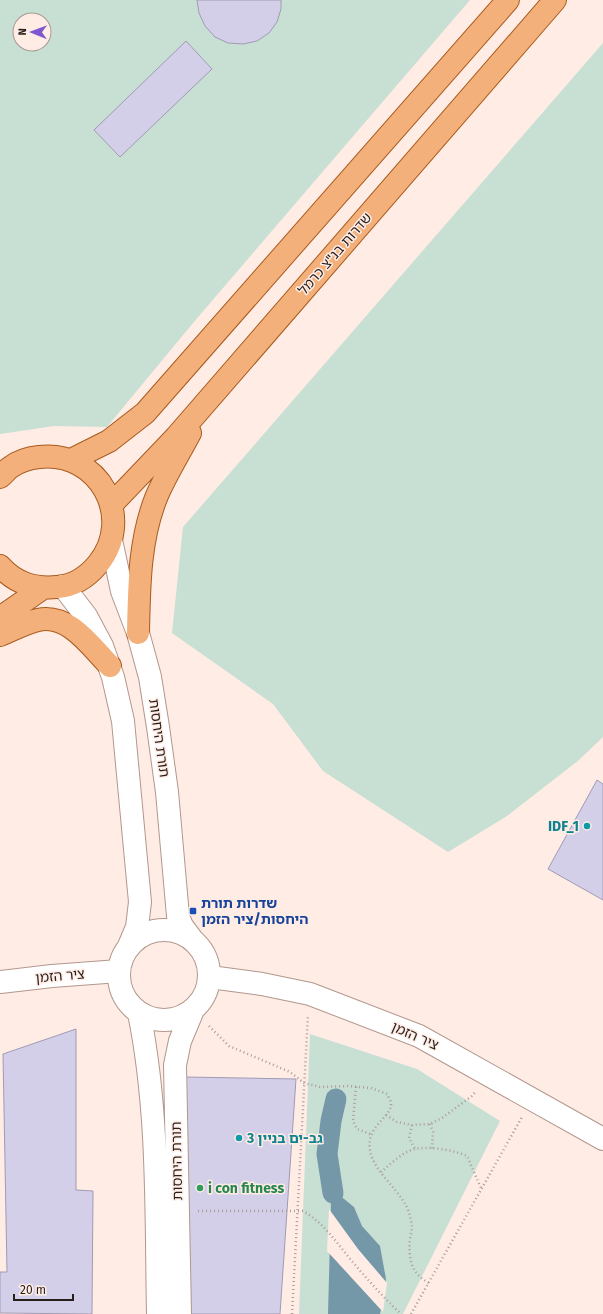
<svg xmlns="http://www.w3.org/2000/svg" width="603" height="1314" viewBox="0 0 603 1314" font-family="'Fira Sans','Noto Sans Hebrew',sans-serif">
<rect width="100%" height="100%" fill="#feece5"/>
<!-- green -->
<path fill="#c8dfd3" fill-rule="evenodd" d="M0,0H470L193,323L107,427L54,426L0,434ZM20,20H44V44H20Z
M603,43V737L579,760L507,816L448,852L323,771L273,704L172,633L183,527Z
M310,1034L417,1069L500,1121L403,1314H299Z"/>
<!-- water -->
<path fill="#7598a9" d="M333,1190L354,1207L362,1226L380,1246L386,1279L384,1296L380,1314H328L331,1201Z"/>
<!-- pier -->
<path fill="#feece5" d="M329,1209L358,1249L387,1283L383,1312L327,1251Z"/>
<g fill="none" stroke-linecap="round" stroke-linejoin="round">
<!-- canal -->
<path stroke="#7598a9" stroke-width="21" d="M333,1193L327,1154L331,1121L336,1099"/>
</g>
<!-- building -->
<path fill="#d4cfe9" stroke="#a09bb3" d="M197,0H281V9L277,22L269,33L257,41L243,44L228,43L215,37L205,26L199,13Z
M186,41L212,69L120,157L94,130Z
M597,780L603,784V900L548,869Z
M76,1029V1190L93,1191L92,1314L0,1313V1272H7L3,1054Z
M186,1077L296,1079L280,1314H187Z"/>
<g fill="none" stroke-linecap="round" stroke-linejoin="round">
<!-- minor casing -->
<g stroke="#b2978c" stroke-width="24">
<path id="minor" d="M210,977L262,984L310,994L419,1036L603,1139
M0,982L52,976L119,971"/>
</g>
<!-- tertiary casing -->
<g stroke="#b2978c" stroke-width="24">
<path id="tertiary" d="M111,540L122,591L138,633L150,677L158,727L167,792L178,916L182,926L191,938
M63,586L86,616L102,646L113,677L123,721L140,902L137,927L129,946
M119 975a45 45 0 1 1 90 0a45 45 0 1 1-90 0Z
M139,1013C159,1111 156,1214 158,1314
M180,1314L175,1065L180,1041L193,1010"/>
</g>
<!-- primary casing -->
<g stroke="#a85b1f" stroke-width="24">
<path id="primary" d="M71,460L109,441L145,413L508,0
M0,477C4,474 7,469 11,467C19,461 30,458 39,457C98,450 136,517 98,564C88,576 74,586 57,587C35,589 16,584 0,566
M112,504L176,437L555,0
M0,618L43,588
M138,633C139,588 139,541 156,498C165,476 179,454 190,433
M0,635C12,630 25,623 38,620C69,613 91,647 110,666"/>
</g>
<!-- path -->
<path stroke="#ab9d97" stroke-width="2.5" stroke-dasharray="1 3" stroke-linecap="butt" d="M209,1026L229,1046L290,1072L304,1083L320,1087L348,1086L371,1088L387,1094C388,1096 390,1100 391,1102C393,1118 366,1124 370,1150C373,1170 396,1187 405,1204C408,1208 410,1215 411,1221C413,1226 411,1233 410,1239C408,1258 411,1274 429,1283
M356,1087L353,1121L357,1129L370,1134
M386,1115L397,1122L412,1125L430,1124L442,1118L472,1096L476,1091
M430,1124L433,1132L432,1149
M412,1125L409,1138L415,1149
M381,1172C391,1164 402,1152 415,1149C429,1146 454,1150 467,1156L481,1188
M198,1211H303C324,1223 336,1242 351,1260C367,1279 383,1297 401,1314
M292,1314L308,1015
M411,1314L522,1117"/>
<!-- minor -->
<use href="#minor" stroke="#fff" stroke-width="22"/>
<!-- tertiary -->
<use href="#tertiary" stroke="#fff" stroke-width="22"/>
<!-- primary -->
<use href="#primary" stroke="#f4b07a" stroke-width="22"/>
</g>
<!-- markers -->
<g fill="#0f9aa8" stroke="#feece5" stroke-width="1.5">
<circle cx="587" cy="826" r="4"/>
<circle cx="239" cy="1138" r="4"/>
</g>
<rect fill="#1a4fb4" stroke="#feece5" stroke-width="1.5" x="189" y="907" width="8" height="8" rx="2"/>
<circle fill="#2e9e5b" stroke="#feece5" stroke-width="1.5" cx="200" cy="1188" r="4"/>
<g text-anchor="middle" dominant-baseline="central" stroke-width="3" stroke-linejoin="round" paint-order="stroke">
<!-- street labels -->
<g font-size="14" fill="#281e1a" stroke="#feece5">
<text transform="translate(335 254) rotate(-49)">שדרות בנ"צ כרמל</text>
<text transform="translate(159 738) rotate(82)">תורת היחסות</text>
<text transform="translate(60 976) rotate(-5)">ציר הזמן</text>
<text transform="translate(415 1036) rotate(24)">ציר הזמן</text>
<text transform="translate(177 1161) rotate(-91)">תורת היחסות</text>
</g>
<!-- culture labels -->
<g font-size="14" font-weight="bold" fill="#0d838f" stroke="#feece5" text-anchor="end">
<text x="579" y="826">IDF_1</text>
<text x="247" y="1138" text-anchor="start">גב-ים בניין 3</text>
</g>
<!-- transit labels -->
<g font-size="14" font-weight="bold" fill="#164399" stroke="#feece5" text-anchor="start">
<text x="201" y="903">שדרות תורת<tspan x="201" dy="16">היחסות/ציר הזמן</tspan></text>
</g>
<!-- leisure labels -->
<g font-size="14" font-weight="bold" fill="#27864d" stroke="#feece5" text-anchor="start">
<text x="208" y="1188">i con fitness</text>
</g>
</g>
<!-- north arrow -->
<g transform="translate(32 32) rotate(271)"><circle r="19" fill="#feece5" stroke="#a89a94"/>
<path d="M0-3L7 15L0 10L-7 15Z" fill="#8157d0"/>
<text y="-6" font-size="11" font-weight="bold" text-anchor="middle" fill="#281e1a">N</text>
</g>
<!-- scale -->
<path d="M14 1294v6h59v-6" fill="none" stroke="#281e1a" stroke-width="2"/>
<text x="20" y="1294" font-size="12" fill="#281e1a" stroke="#feece5" stroke-width="3" paint-order="stroke">20 m</text>
</svg>
